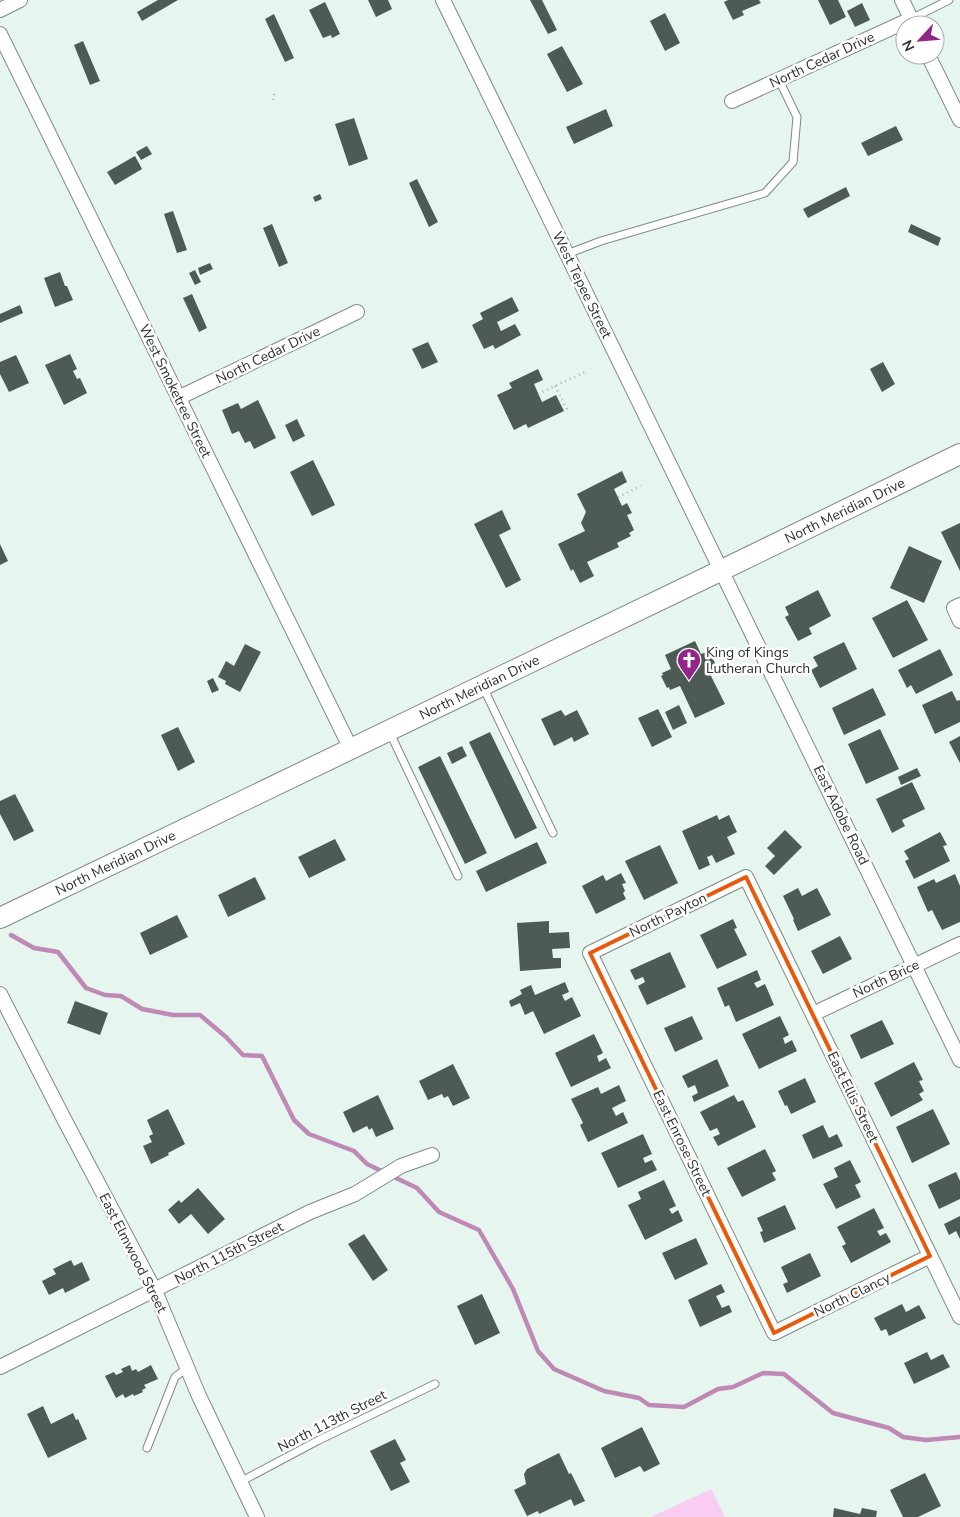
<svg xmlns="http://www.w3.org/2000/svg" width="960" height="1517" viewBox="0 0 960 1517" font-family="'Nunito Sans',sans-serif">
<rect width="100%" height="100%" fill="#e6f5ee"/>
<!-- green -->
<path fill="#f9cdf1" d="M711,1489L725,1517H651Z"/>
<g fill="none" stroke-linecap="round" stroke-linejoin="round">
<!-- stream -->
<path stroke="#bf89b6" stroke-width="4.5" d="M11,935L34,948L58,952L86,988L105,995L121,996L142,1009L173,1015H200L226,1037L243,1055L262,1056L294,1120L309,1134L354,1151L367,1164L417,1188L439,1212L479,1230L513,1289L538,1351L554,1369L604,1391L639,1398L649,1405L684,1407L718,1389L733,1387L763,1373L784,1374L833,1413L889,1428L903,1437L926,1440L960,1437"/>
</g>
<!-- building -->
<path fill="#4e5b55" d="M158,0H178L142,21L137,12Z
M368,0H388L392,9L376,17Z
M530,0H542L557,30L548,34Z
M728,0H759L761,3L742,11L744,15L733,20L724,2Z
M818,0H838L846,17L830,25Z
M325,2L340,34L332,38L331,35L323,38L309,10Z
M862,3L870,20L855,27L847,11Z
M665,13L680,43L665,51L650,21Z
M274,14L294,58L285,62L265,19Z
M83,41L100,81L90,85L74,45Z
M562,46L583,84L567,92L547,54Z
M606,109L613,126L574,144L566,127Z
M354,118L368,159L349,166L335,124Z
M896,126L903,140L868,156L861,143Z
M147,146L152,154L141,160L136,152Z
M135,156L142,169L115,185L107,172Z
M417,179L438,222L429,227L409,183Z
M846,187L850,196L808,218L803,209Z
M320,194L322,199L315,202L313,197Z
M173,211L187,250L177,253L164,214Z
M272,224L288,263L279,267L263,228Z
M911,224L941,238L938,246L908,232Z
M210,263L213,269L200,275L198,268Z
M195,270L201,282L195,285L189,273Z
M60,272L65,286H67L73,300L55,307L44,278Z
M192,294L207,328L199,332L183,298Z
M512,297L519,311L497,322L501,331L515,324L521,335L495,349L493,345L484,349L472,325L483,319L480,313Z
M20,305L23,313L0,323V314Z
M428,342L438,362L422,369L412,349Z
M70,354L77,369L73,371L77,379L80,378L87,393L64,405L45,365Z
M16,355L29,383L9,392L0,374V362Z
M883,362L895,384L882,392L870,369Z
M538,369L543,380L534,384L542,402L556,395L564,411L528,428L526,424L514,430L497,395L512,388L509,383Z
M258,400L276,438L254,449L250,441L245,443L239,431L232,434L222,410L238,403L241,409Z
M297,419L305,436L293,442L285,425Z
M313,460L335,505L312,516L290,472Z
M622,471L627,482L614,489L622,506L627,503L632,513L627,515L634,530L629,533L631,536L617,543L619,547L587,562L594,576L580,583L573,569L571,571L558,544L585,531L581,523L586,512L577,494Z
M502,510L511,529L499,535L521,580L506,588L474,524Z
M960,523V571L941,532Z
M0,544L8,561L0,565Z
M909,546L942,561L924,603L890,588Z
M818,590L831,616L809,628L812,634L798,641L785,617L789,615L785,607Z
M907,600L928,640L893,658L872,618Z
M695,641L701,654L707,652L708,654L710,653L716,665L713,666L715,669L709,672L725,704L695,718L680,686L670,690L669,687L667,688L661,676L663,675L662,673L671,669L665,655Z
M844,642L857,669L820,688L811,670L818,666L813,657Z
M245,644L261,652L240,692L225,684L226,681L218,677L226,661L234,666Z
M940,649L953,675L916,694L911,685L907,688L898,670Z
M213,678L219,690L212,693L207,681Z
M873,688L886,715L844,735L832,708Z
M952,691L957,701L960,700V722L935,734L922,705Z
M679,705L687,723L673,730L665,712Z
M658,709L672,737L652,747L638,718Z
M561,710L565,716L577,710L589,734L574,742L572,737L554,746L541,719Z
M178,727L195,762L178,771L161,735Z
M880,729L899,769L866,784L848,744Z
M490,732L537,828L515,839L469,742Z
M960,736V763L949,742Z
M462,746L467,756L452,764L447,753Z
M440,756L487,853L465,864L418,767Z
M917,768L921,776L901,785L898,777Z
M912,782L925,809L902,820L905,826L892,833L876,799Z
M15,794L34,831L14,841L0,814V801Z
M717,815L719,820L729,815L737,832L727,837L735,854L716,863L712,855L707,857L710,865L699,870L682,831Z
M785,830L802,847L774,875L765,866L775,856L767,848Z
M940,832L947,845L943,846L950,861L914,879L905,861L909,859L904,851Z
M335,839L346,860L309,878L298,857Z
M537,842L547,863L486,892L476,871Z
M660,845L678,883L644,900L625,861Z
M621,873L626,883L622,884L625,891L623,893L626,899L596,914L582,886L603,875L606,881Z
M955,874L960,886V922L942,930L932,910L928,912L917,887L934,879L936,883Z
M255,877L266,899L228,917L218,895Z
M798,888L802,896L817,888L831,915L798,931L793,920L794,919L783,896Z
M177,915L188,937L150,955L140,933Z
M733,919L737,928L734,929L747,955L717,969L700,935Z
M549,921V933L569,932L570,948L552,949L553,958H561V968L520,971L517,923Z
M840,936L852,959L823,974L811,951Z
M670,952L686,987L647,1005L638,986L645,982L643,977L635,980L630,970Z
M757,970L761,980L754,983L757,988L765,984L774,1005L736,1022L729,1005L725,1007L717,988Z
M565,982L569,992L562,995L565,1001L572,997L581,1016L544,1034L533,1011L525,1015L520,1003L511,1007L509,1001L522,994L520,990L531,985L535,995Z
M75,1001L108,1013L100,1035L67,1023Z
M692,1016L703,1039L675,1052L664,1028Z
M780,1016L789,1035L783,1038L785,1044L792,1040L797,1051L759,1069L742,1034Z
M882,1020L894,1044L861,1059L850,1035Z
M594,1034L603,1053L597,1056L599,1062L606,1058L611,1068L571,1087L555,1053Z
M717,1059L729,1086L694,1102L692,1096L698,1093L695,1085L688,1088L682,1076Z
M914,1062L923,1080L919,1081L924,1091L919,1094L923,1100L891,1117L874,1083Z
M453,1064L470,1098L453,1106L448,1096L444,1098L442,1094L428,1100L419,1081Z
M805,1078L816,1102L791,1114L787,1105L785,1106L778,1091Z
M619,1085L626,1101L612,1108L616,1116L623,1112L628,1123L588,1142L580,1125L583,1123L571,1099L598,1087L601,1094Z
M378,1095L394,1129L376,1137L372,1128L369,1130L367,1126L353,1133L343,1112Z
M734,1095L738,1102L743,1100L756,1127L718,1146L713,1137L720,1134L717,1128L710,1131L700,1112Z
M168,1109L185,1144L168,1153L169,1155L151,1164L143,1146L152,1142L149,1136L153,1134L147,1120Z
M933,1109L950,1144L912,1163L896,1127Z
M823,1125L829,1138L837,1134L843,1146L813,1159L802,1135Z
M643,1134L652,1154L643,1158L645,1163L652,1160L657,1170L618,1188L601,1153Z
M765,1149L776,1171L772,1173L776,1180L742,1197L727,1168Z
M850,1160L861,1182L855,1185L861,1197L836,1209L823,1184L838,1177L834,1168Z
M956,1172L960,1181V1199L939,1209L928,1185Z
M664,1180L676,1206L669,1209L672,1214L678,1210L683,1221L645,1240L628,1205L641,1199L638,1192Z
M198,1188L225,1219L208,1234L191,1214L179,1224L168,1210L179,1200L181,1203Z
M785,1205L796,1229L764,1243L760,1232L763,1231L757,1218Z
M874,1208L884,1228L877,1231L880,1236L886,1233L891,1242L851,1263L842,1246L846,1244L837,1227Z
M960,1216V1239L956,1231L949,1235L944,1224Z
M364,1234L388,1270L373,1281L348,1244Z
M696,1238L708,1264L675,1280L662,1253Z
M810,1253L821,1276L787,1293L783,1284L788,1282L781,1267Z
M71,1260L74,1266L82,1262L90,1280L65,1293L63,1288L49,1295L42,1281L56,1274L53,1269Z
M721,1284L725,1292L716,1296L722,1308L729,1305L732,1312L700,1327L688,1300Z
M482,1294L500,1333L475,1345L457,1306Z
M902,1304L906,1312L919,1305L926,1318L889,1336L886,1329L881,1331L874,1318Z
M927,1352L931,1360L943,1354L950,1367L914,1384L904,1363Z
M130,1365L132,1371L136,1369L138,1372L151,1365L158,1379L144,1385L146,1388L142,1390L143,1392L134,1396L133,1394L125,1398L123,1394L116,1398L105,1376L114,1372L116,1375L123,1372L121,1369Z
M43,1406L51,1424L73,1413L76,1420L78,1419L87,1439L48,1458L27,1414Z
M642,1427L660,1464L644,1472L640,1466L615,1478L601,1448Z
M395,1439L406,1460L400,1463L410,1482L391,1491L370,1451Z
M559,1453L569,1474L571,1473L585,1501L574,1506L571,1499L539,1514L538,1511L527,1516L514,1490L526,1484L524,1474L527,1469Z
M925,1473L941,1506L918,1517H903L890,1490Z
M834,1508L860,1514L862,1508L877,1511L876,1517H833Z"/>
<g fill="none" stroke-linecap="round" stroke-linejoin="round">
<!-- lane casing -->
<g stroke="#7d8b85" stroke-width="9">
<path id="lane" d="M911,19L949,0
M567,254L601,241L765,193L793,162L797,117L779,80
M483,687L553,833
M390,733L458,876
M147,1448L175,1377L187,1368
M240,1482L317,1441L435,1384"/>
</g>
<!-- street casing -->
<g stroke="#7d8b85" stroke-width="16">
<path id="street" d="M443,0L960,1060
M902,0L914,25
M0,10L20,0
M0,34L351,749
M928,55L960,120
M732,101L911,19
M178,398L357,312
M960,605L954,608L960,621
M0,994L64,1119L155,1291L199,1396L257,1517
M813,1014L960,944
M930,1256L774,1333L590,953L746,877L960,1317
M0,1367L310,1212L355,1194L401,1166L432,1155"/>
</g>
<!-- secondary casing -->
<g stroke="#7d8b85" stroke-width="22">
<g id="secondary">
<path id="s1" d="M0,918L722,570L960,454"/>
</g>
</g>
<!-- path -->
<path stroke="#a8b4ae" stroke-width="2.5" stroke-dasharray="1 4" stroke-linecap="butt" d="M273,100L275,90
M555,386L567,409
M538,394L585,372
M618,497L641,486"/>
<!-- lane -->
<use href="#lane" stroke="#fff" stroke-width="7"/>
<!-- street -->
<use href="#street" stroke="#fff" stroke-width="14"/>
<!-- secondary -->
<use href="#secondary" stroke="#fff" stroke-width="20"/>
</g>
<!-- marked area -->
<path fill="none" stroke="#e8590c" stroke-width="4" stroke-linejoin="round" d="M746,877L930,1256L774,1333L590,953Z"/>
<!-- icons -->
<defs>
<g id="church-pin" transform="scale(1.25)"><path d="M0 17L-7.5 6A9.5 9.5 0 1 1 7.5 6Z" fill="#922688" stroke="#fff"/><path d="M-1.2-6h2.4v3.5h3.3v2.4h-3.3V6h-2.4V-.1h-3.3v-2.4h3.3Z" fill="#fff"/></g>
</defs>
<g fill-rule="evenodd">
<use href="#church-pin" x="689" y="660"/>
</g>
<g text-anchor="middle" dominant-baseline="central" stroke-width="5" stroke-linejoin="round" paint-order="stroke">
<!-- street labels -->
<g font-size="14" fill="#2c322f" stroke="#fff">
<text transform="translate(822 60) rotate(-25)">North Cedar Drive</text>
<text transform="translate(582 285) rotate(64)">West Tepee Street</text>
<text transform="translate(268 355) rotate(-26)">North Cedar Drive</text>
<text transform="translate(175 391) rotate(64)">West Smoketree Street</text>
<text stroke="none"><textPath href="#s1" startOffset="938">North Meridian Drive</textPath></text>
<text stroke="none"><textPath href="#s1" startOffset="532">North Meridian Drive</textPath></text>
<text transform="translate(841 815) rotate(64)">East Adobe Road</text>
<text stroke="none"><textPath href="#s1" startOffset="128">North Meridian Drive</textPath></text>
<text transform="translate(668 915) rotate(-26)">North Payton</text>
<text transform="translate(886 979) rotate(-25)">North Brice</text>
<text transform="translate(853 1097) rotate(64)">East Ellis Street</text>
<text transform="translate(682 1143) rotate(64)">East Enrose Street</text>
<text transform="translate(133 1253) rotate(63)">East Elmwood Street</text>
<text transform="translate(229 1253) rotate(-27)">North 115th Street</text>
<text transform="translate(852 1295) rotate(-26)">North Clancy</text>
<text transform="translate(332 1421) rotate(-27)">North 113th Street</text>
</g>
<!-- poi labels -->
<g font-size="14" fill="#2c322f" stroke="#fff" text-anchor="start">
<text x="706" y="652">King of Kings<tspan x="706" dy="16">Lutheran Church</tspan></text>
</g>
</g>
<!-- north arrow -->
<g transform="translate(920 40) rotate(244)"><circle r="24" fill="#ffffff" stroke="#abadac"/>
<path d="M0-4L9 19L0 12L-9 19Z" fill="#922688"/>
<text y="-8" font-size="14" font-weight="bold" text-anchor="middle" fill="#2c322f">N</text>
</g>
</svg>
